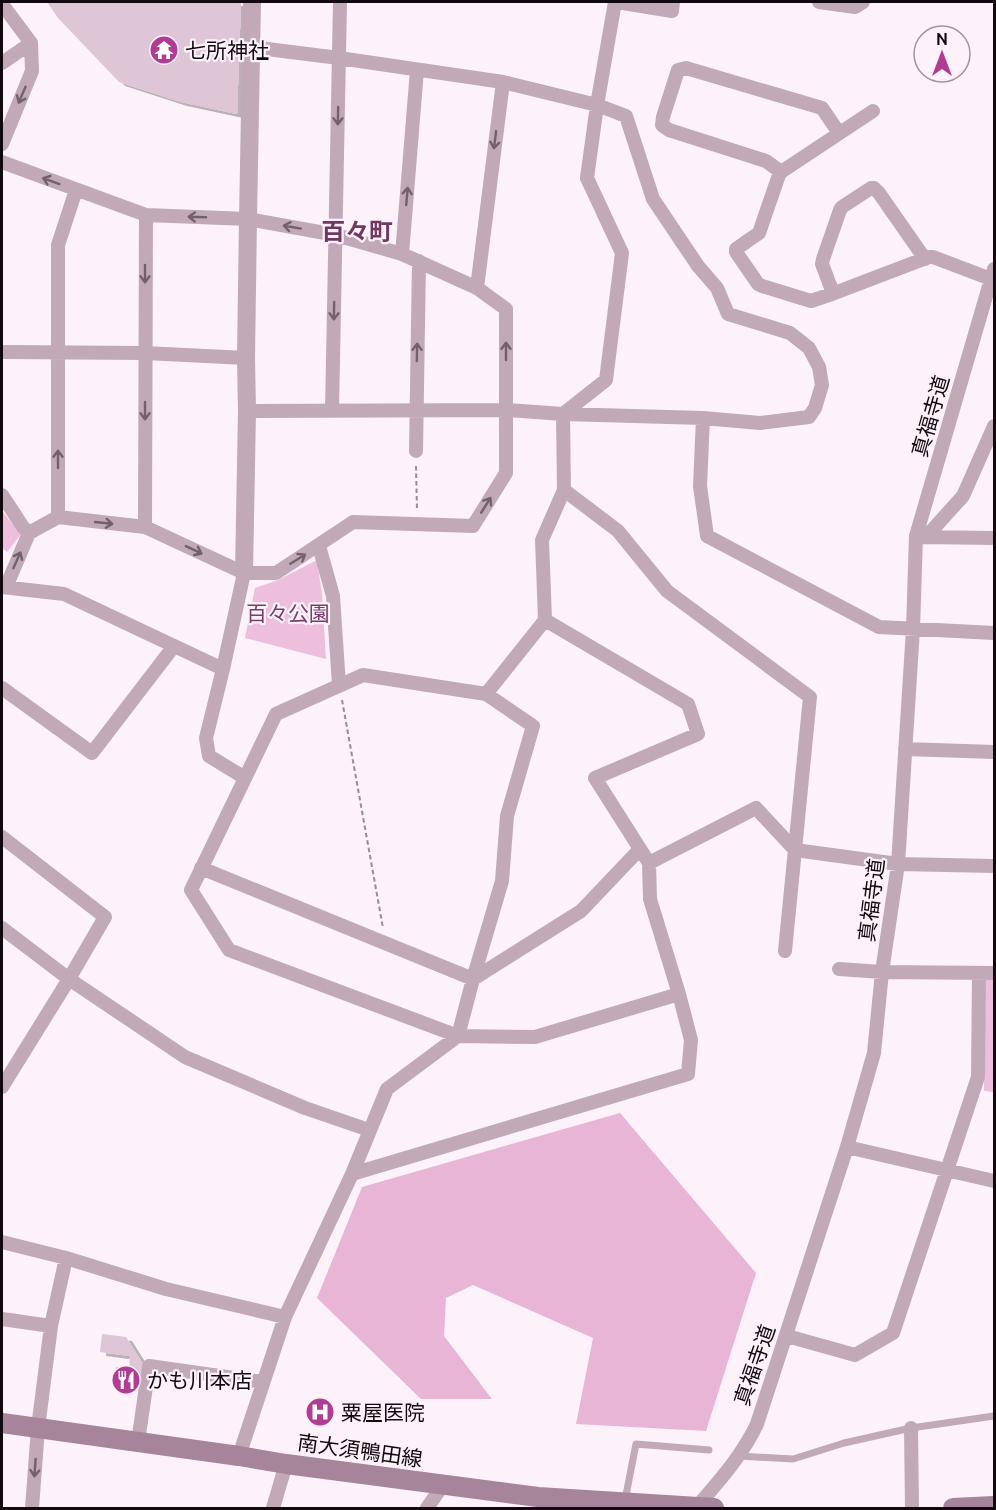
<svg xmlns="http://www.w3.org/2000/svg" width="996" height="1510" viewBox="0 0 996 1510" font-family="Ubuntu,'Noto Sans JP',sans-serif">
<defs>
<filter id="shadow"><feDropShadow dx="6" dy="4" stdDeviation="0" flood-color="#0004"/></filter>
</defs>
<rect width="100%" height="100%" fill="#fdf2f9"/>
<!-- green -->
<path fill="#eebedd" d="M2,511L21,534L7,552L2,548Z
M317,560L322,594L326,659L245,638L255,588L278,580Z
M984,980H994V1092L984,1091Z"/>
<!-- forest -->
<path fill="#e9b5d7" d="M620,1113L756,1273L706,1431L576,1424L593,1338L473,1285L446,1298L444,1336L492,1399H421L317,1298L362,1187Z"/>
<!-- building -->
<path fill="#dfc6d6" filter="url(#shadow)" d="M47,2H241L237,114L181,102L119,82L58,18Z
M102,1334L126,1337L143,1364L140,1384L114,1381L116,1367L129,1368L130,1356L100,1352Z"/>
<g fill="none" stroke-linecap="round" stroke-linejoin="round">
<!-- path -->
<path stroke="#968c92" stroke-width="2" stroke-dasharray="4.5 3" stroke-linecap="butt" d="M416,466L417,511
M342,700L383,928"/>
<!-- service -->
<path stroke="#c1a9b8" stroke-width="7" d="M739,1456L793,1459L844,1443L911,1428L994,1416
M625,1500L636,1444L709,1450"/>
<!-- minor -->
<path stroke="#c1a9b8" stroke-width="14" d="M617,2L672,11L673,2
M819,2L855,7L863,2
M2,4L31,43L32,71L2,144
M251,47L339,58L503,82L597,105L626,116L653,199L698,266L717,288L728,314L790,333L809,348L819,367L822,385L815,408L809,417L760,423L703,418
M2,63L31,43
M873,111L781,172L779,175L759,233L736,249V252L758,284L762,286L811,301L832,294L929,257H933L991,279
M2,162L146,215L248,219L336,235L402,254L477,288L506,309V473L473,526L353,522L276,573H244L145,527L58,517L29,533L6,587
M781,172L766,161L669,130L662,125L663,117L678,70L686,68L822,108L839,133
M402,254L417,70
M477,288L503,82
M833,293L822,264L823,259L840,210L842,207L871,188H874L879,193L925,259
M2,352L145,353L246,358
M247,411L507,410L563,414L703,418L700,486L707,536L879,627L994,633
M332,411L340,2
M563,414L564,490L542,540L545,620L688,704L698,734L595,778L649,863
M563,414L606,380L622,253L587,178L597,105L615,2
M416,451L419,261
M564,490L618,531L667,591L810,697L785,951
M2,495L23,527L29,533
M58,517V245L76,190
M145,527L146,215
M922,537L994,538
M926,537L963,496L994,426
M319,546L333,596L339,685
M244,573L223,669L206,738L209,756L245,778
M2,587L64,594L223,669
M2,688L92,753L174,646
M486,694L545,620
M905,749L994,752
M2,837L105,917L69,979L2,1087
M201,868L473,979L581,911L640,849
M2,928L69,979L185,1057L305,1108L369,1130
M839,969L882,972L994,973
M847,1147L994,1181
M352,1174L688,1074L691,1040L679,994L650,899L649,863L756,808L795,850L898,864L994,866
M2,1242L66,1258L166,1289L285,1317
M2,1319L51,1326
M787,1336L855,1355L893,1333L978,1077L979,974
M911,1428L912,1508
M138,1442L149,1366L263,1382
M239,1456L285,1317L352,1174L387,1089L458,1036L473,979L502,881L507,816L533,726L486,694L363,675L276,714L191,890L229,950L458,1036L535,1037L679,994
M32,1508L38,1428L51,1326L66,1258
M273,1508L286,1464
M427,1508L443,1485
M696,1508C718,1482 742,1456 757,1424L847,1147L874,1053L882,972L898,864L913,629L916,536L994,269"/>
<!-- tertiary -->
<path stroke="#c1a9b8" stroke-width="18" d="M244,573L247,411L246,358L248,219L252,2"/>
<!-- secondary -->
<path stroke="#a6849a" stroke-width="20" d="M2,1423L239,1456L286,1464L538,1497L714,1508
M953,1508L994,1506"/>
</g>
<!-- one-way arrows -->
<defs><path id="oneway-shaft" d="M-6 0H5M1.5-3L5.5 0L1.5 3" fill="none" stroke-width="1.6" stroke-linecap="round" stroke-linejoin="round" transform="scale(1.5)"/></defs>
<g stroke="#72616c">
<use href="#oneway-shaft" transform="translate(22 95) rotate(113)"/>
<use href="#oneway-shaft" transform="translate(338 116) rotate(91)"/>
<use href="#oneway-shaft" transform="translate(495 140) rotate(97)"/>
<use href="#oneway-shaft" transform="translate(51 181) rotate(-160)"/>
<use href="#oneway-shaft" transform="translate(407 196) rotate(-85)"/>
<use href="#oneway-shaft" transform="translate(197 217) rotate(-178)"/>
<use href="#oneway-shaft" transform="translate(292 227) rotate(-170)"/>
<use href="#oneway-shaft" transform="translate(145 274) rotate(90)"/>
<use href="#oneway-shaft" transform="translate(334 311) rotate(91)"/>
<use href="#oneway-shaft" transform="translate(506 351) rotate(-90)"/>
<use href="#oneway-shaft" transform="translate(417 352) rotate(-89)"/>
<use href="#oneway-shaft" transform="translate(145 411) rotate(90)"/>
<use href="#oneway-shaft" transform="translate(58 459) rotate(-90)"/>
<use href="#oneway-shaft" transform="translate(486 505) rotate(-58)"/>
<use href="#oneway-shaft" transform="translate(104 523) rotate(6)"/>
<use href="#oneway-shaft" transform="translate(194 550) rotate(25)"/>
<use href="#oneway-shaft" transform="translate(298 559) rotate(-32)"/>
<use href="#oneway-shaft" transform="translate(17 560) rotate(-66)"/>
<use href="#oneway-shaft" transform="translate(35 1468) rotate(94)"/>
</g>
<!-- icons -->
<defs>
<g id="temple-disc" transform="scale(1.5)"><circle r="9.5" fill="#b13c93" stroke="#fdf2f9"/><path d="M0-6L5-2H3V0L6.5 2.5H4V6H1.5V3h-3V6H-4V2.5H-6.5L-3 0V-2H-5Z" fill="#fff"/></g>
<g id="restaurant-disc" transform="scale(1.5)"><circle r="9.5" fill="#b13c93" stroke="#fdf2f9"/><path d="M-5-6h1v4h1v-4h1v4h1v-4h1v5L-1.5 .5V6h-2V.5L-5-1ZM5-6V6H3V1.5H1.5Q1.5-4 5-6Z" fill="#fff"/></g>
<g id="hospital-disc" transform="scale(1.5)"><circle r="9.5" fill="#b13c93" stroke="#fdf2f9"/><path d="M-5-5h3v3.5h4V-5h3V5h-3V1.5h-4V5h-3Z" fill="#fff"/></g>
</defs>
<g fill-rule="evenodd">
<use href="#temple-disc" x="164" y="50"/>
<use href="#restaurant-disc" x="126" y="1380"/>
<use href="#hospital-disc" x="320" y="1412"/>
</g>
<g text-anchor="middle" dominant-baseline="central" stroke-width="4.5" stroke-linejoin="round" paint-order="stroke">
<!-- poi labels -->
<g font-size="21" fill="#12090f" stroke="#fdf2f9" text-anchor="start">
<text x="185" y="50">七所神社</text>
<text x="147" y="1380">かも川本店</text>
<text x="341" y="1412">粟屋医院</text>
</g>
<!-- street labels -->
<g font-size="21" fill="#12090f" stroke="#fdf2f9">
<text transform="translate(930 416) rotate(-74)">真福寺道</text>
<text transform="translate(871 900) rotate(-83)">真福寺道</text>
<text transform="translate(754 1365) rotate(-71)">真福寺道</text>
<text transform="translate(360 1450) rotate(8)">南大須鴨田線</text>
</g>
<!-- park labels -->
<g font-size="21" fill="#7a3b68" stroke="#fdf2f9">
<text x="288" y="613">百々公園</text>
</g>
<!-- quarter labels -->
<g font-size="24" font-weight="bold" fill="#723761" stroke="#fdf2f9">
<text x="357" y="231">百々町</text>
</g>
</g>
<!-- border -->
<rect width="996" height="1510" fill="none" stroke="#12090f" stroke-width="6"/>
<!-- north arrow -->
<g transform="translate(942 54)"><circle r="28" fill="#fdf2f9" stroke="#9f959b" stroke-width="1.5"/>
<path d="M0-4.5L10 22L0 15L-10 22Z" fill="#b13c93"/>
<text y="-9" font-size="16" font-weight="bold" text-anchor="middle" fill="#12090f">N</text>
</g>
</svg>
